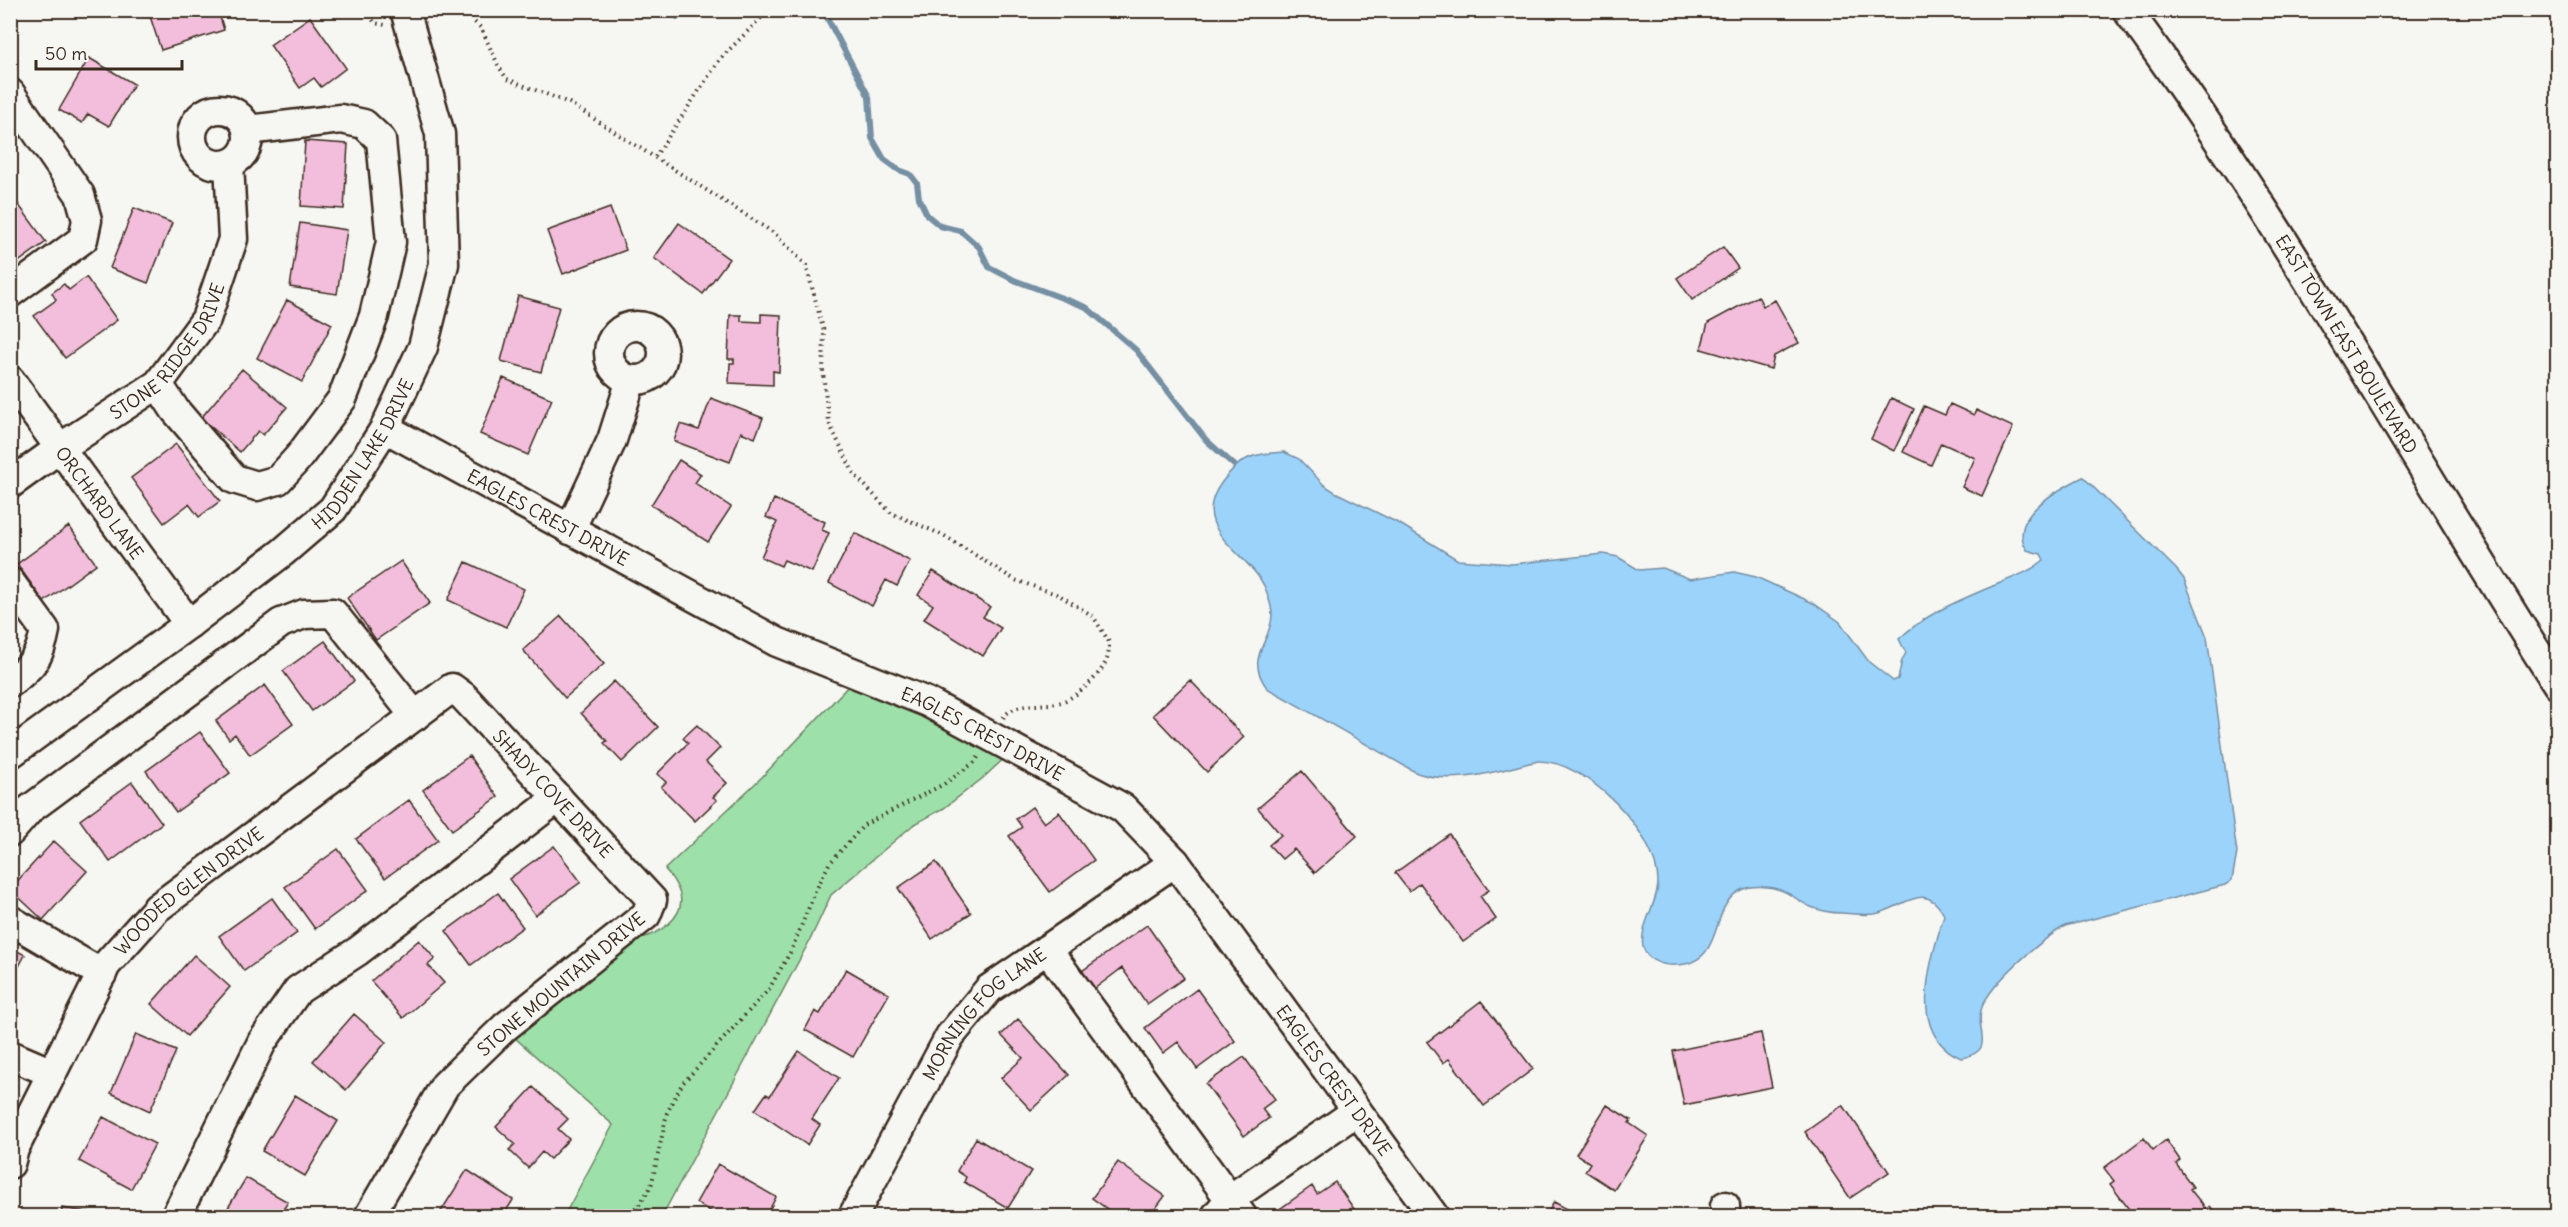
<svg xmlns="http://www.w3.org/2000/svg" width="2568" height="1227" viewBox="0 0 2568 1227" font-family="Delius,sans-serif">
<rect width="100%" height="100%" fill="#f6f6f2"/>
<filter id="ink" filterUnits="userSpaceOnUse"><feTurbulence type="fractalNoise" baseFrequency=".0167" numOctaves="2"/><feDisplacementMap in="SourceGraphic" scale="12" xChannelSelector="R" yChannelSelector="G"/><feConvolveMatrix kernelMatrix="1 2 1 2 8 2 1 2 1" color-interpolation-filters="sRGB"/></filter>
<g filter="url(#ink)">
<!-- green -->
<path fill="#9de0aa" stroke="#6c8564" stroke-width="1.5" d="M855,679L1010,753L983,778L944,808L913,825L831,895L810,940L662,1216H564L613,1125L514,1037L638,939C657,935 686,918 680,894C677,885 671,876 665,869L762,777Z"/>
<!-- water -->
<path fill="#9cd3fb" stroke="#758fa3" stroke-width="1.5" d="M1284,452L1299,459L1324,485L1335,492L1400,524L1458,560L1512,564L1603,554L1618,557L1639,570L1663,568L1690,579L1734,572L1756,577L1813,603L1840,622L1869,662L1893,681L1898,679L1902,660L1906,653L1899,639C1925,614 1960,600 1993,586C2011,578 2029,573 2044,560L2041,554L2027,550C2006,517 2059,489 2083,477L2176,569L2184,579L2207,637L2237,853L2232,880L2225,885L2065,926C2041,940 1992,982 1982,1007C1973,1029 1999,1051 1961,1058C1905,1034 1931,960 1944,915C1924,878 1902,910 1874,914C1864,915 1852,914 1842,913C1831,913 1821,911 1811,907C1801,903 1793,895 1783,891C1771,886 1751,884 1739,891C1708,909 1726,963 1676,965C1663,966 1647,961 1643,947C1639,925 1659,902 1658,881C1657,833 1586,760 1538,761C1499,770 1456,786 1417,773L1267,688C1244,656 1271,644 1272,615C1272,610 1270,602 1268,597C1260,555 1183,534 1222,482C1241,456 1253,454 1284,452Z"/>
<g fill="none" stroke-linecap="round" stroke-linejoin="round">
<!-- stream -->
<path stroke="#758fa3" stroke-width="6" d="M660,10L678,17L699,10
M823,10L869,97L872,138L884,159L899,170L910,174L917,183L919,198L927,215L940,226L961,231L979,247L989,267L1014,280L1086,307L1136,350L1206,440L1234,465"/>
</g>
<!-- building -->
<path fill="#f2bedb" stroke="#3b2a1e" stroke-width="1.5" d="M148,10H218L224,30L161,50Z
M310,17L346,68L321,87L314,78L300,88L270,45Z
M89,58L134,84L109,126L88,114L82,123L59,110Z
M305,141L348,144L344,209L301,206Z
M10,193L46,242L10,268Z
M134,208L172,223L148,283L110,268Z
M610,208L626,250L563,274L547,231Z
M300,223L347,230L337,294L290,287Z
M679,223L729,259L703,294L654,258Z
M1723,247L1738,268L1692,300L1677,278Z
M86,277L117,320L65,358L34,316L56,300L52,293L64,284L69,290Z
M518,296L559,307L541,372L501,361Z
M1758,296L1763,306L1775,300L1799,343L1774,356L1771,369L1701,349L1708,323Z
M287,300L332,324L302,382L257,358Z
M761,314L781,315L779,372L773,371V385L729,383L730,363H734V359H728L730,315H741V321L761,322Z
M242,369L287,407L263,435L258,431L240,452L201,418Z
M503,378L552,399L528,455L480,434Z
M711,398L763,418L755,438L741,432L730,462L674,441L680,424L699,430Z
M1891,398L1914,409L1894,451L1871,439Z
M1950,404L1974,415L1976,410L2013,427L1982,496L1962,487L1975,458L1941,443L1931,465L1903,452L1924,406L1945,415Z
M176,444L220,501L199,517L189,504L164,523L131,478Z
M679,460L701,474L695,483L731,507L708,542L651,505Z
M774,499L825,522L822,530L829,533L812,572L784,560L781,566L761,557L777,522L766,517Z
M69,526L96,564L44,602L17,564Z
M855,533L910,561L897,586L886,580L872,606L829,583Z
M401,561L430,603L376,640L347,598Z
M466,562L524,589L506,627L448,600Z
M933,571L990,607L983,617L1001,628L983,656L924,619L933,605L918,595Z
M561,616L604,664L565,698L523,650Z
M325,641L354,681L312,711L283,671Z
M1190,680L1244,737L1207,772L1153,715Z
M614,681L658,727L622,762L604,743L607,741L581,713Z
M265,685L293,724L250,755L235,734L229,739L216,721Z
M697,725L720,748L706,762L727,783L713,797L717,800L695,821L661,787L666,782L657,774L688,743L683,738Z
M200,732L230,773L176,812L146,771Z
M469,756L498,797L452,830L423,790Z
M1302,771L1357,836L1315,873L1294,849L1282,859L1269,845L1281,835L1258,808Z
M132,782L162,823L110,862L80,820Z
M409,800L438,840L385,878L356,839Z
M1032,807L1044,823L1059,812L1094,860L1050,892L1009,836L1022,827L1016,819Z
M1449,834L1489,890L1480,896L1496,919L1463,942L1420,883L1409,891L1395,873Z
M54,841L87,871L43,920L10,889Z
M554,846L581,882L535,915L509,879Z
M338,849L368,890L315,929L285,887Z
M936,862L971,913L932,939L898,888Z
M498,893L523,927L471,965L446,931Z
M272,898L297,933L244,971L219,936Z
M1147,925L1184,978L1147,1004L1122,968L1094,989L1082,971Z
M419,940L435,959L428,965L444,983L403,1018L371,981Z
M10,947L25,955L10,983Z
M194,955L230,987L187,1036L151,1004Z
M846,969L889,994L853,1057L805,1030L815,1011L820,1014Z
M1197,989L1235,1041L1197,1069L1178,1042L1163,1053L1145,1028Z
M1481,1001L1533,1069L1484,1106L1449,1059L1443,1063L1427,1042Z
M354,1014L386,1042L346,1090L313,1061Z
M1018,1019L1069,1075L1031,1110L1001,1078L1023,1058L1001,1035Z
M1761,1033L1772,1087L1684,1105L1673,1051Z
M136,1034L176,1051L150,1111L111,1093Z
M799,1051L839,1078L812,1119L820,1125L807,1145L755,1110L766,1094L770,1096Z
M1244,1057L1275,1099L1262,1109L1269,1118L1244,1136L1206,1084Z
M533,1087L568,1119L558,1129L569,1139L550,1159L542,1152L528,1168L509,1150L515,1144L496,1127Z
M295,1095L338,1121L305,1176L262,1151Z
M1607,1105L1631,1120L1629,1123L1648,1136L1614,1190L1585,1171L1590,1163L1576,1154Z
M1843,1105L1889,1172L1850,1198L1805,1132Z
M103,1117L155,1144L131,1189L79,1161Z
M976,1138L1031,1171L1008,1208L964,1182L966,1177L957,1171Z
M2144,1138L2153,1150L2166,1140L2180,1160L2176,1164L2193,1187L2190,1189L2206,1209L2210,1206L2218,1216H2140L2138,1213L2134,1216L2110,1184L2114,1181L2104,1168Z
M1118,1162L1165,1196L1150,1216H1117L1092,1198Z
M718,1164L776,1197L766,1216H719L696,1203Z
M467,1170L513,1200L503,1216H438Z
M246,1178L288,1202L279,1216H223Z
M1335,1182L1359,1216H1281L1277,1211L1312,1186L1317,1194Z
M1554,1202L1580,1216H1546Z
M62,1208L113,1216H61Z"/>
<g fill="none" stroke-linecap="round" stroke-linejoin="round">
<!-- minor casing -->
<g stroke="#3b2a1e" stroke-width="33">
<g id="minor">
<path id="s1" d="M2127,10C2286,225 2413,461 2558,685"/>
<path d="M10,93L80,195L87,220L83,239L10,293"/>
<circle cx="220" cy="137" r="28"/>
<circle cx="636" cy="353" r="27"/>
<path id="s2" d="M10,380L189,624"/>
<path d="M158,384L175,410L234,479L257,486L278,480L298,458L342,399L374,316L391,242L381,140L364,124L341,119L247,130"/>
<path id="s3" d="M385,428L777,642L927,702L1123,808L1175,862L1434,1216"/>
<path id="s4" d="M10,484L60,448L158,384L206,319L233,239L229,164"/>
<path d="M570,530L612,440L631,380"/>
<path d="M10,582L45,630C40,658 32,666 10,683"/>
<path id="s5" d="M10,754L189,624L283,552L333,509L385,428L423,347L444,264L440,134L405,10"/>
<path d="M10,832L30,809L281,623L304,614L333,613L415,716"/>
<path d="M10,920L102,974"/>
<path d="M1047,949L1242,1216"/>
<path d="M10,1055L52,1073"/>
<path id="s6" d="M10,1164L14,1149L106,965L157,908L452,688L463,696L652,900L646,915L505,1027L445,1085L369,1216"/>
<path d="M176,1216L262,1042L298,990L358,951L558,798"/>
<path id="s7" d="M853,1216L950,1036L989,989L1175,862"/>
<path d="M1216,1216L1230,1199L1357,1111"/>
<path d="M1725,1216V1206"/>
</g>
</g>
<!-- path -->
<path stroke="#3b2a1e" stroke-width="4" stroke-dasharray="1.5 4.5" stroke-linecap="butt" d="M366,10L375,23L385,25
M430,16L448,12L468,16L481,28L499,67L507,79L569,103L774,233L806,265L824,332L823,373L829,423L854,474L891,513L943,535L1015,580L1059,595L1093,616L1109,642C1109,648 1109,656 1106,661C1100,676 1077,697 1061,702C1045,707 1014,701 1003,718
M655,157L720,59L765,14
M625,1216L639,1205L651,1187L667,1113L682,1084L769,989L791,951L816,890L829,864L864,825L944,784L975,762L980,754"/>
<!-- minor -->
<use href="#minor" stroke="#f6f6f2" stroke-width="28"/>
</g>
</g>
<g text-anchor="middle" dominant-baseline="central" stroke-width="4.5" stroke-linejoin="round" paint-order="stroke">
<!-- street labels -->
<g font-size="18" fill="#3b2a1e" stroke="#f6f6f2">
<text stroke="none"><textPath href="#s1" startOffset="400">EAST TOWN EAST BOULEVARD</textPath></text>
<text stroke="none"><textPath href="#s4" startOffset="210">STONE RIDGE DRIVE</textPath></text>
<text stroke="none"><textPath href="#s5" startOffset="468">HIDDEN LAKE DRIVE</textPath></text>
<text stroke="none"><textPath href="#s2" startOffset="152">ORCHARD LANE</textPath></text>
<text stroke="none"><textPath href="#s3" startOffset="186">EAGLES CREST DRIVE</textPath></text>
<text stroke="none"><textPath href="#s3" startOffset="672">EAGLES CREST DRIVE</textPath></text>
<text stroke="none"><textPath href="#s6" startOffset="812">SHADY COVE DRIVE</textPath></text>
<text stroke="none"><textPath href="#s6" startOffset="333">WOODED GLEN DRIVE</textPath></text>
<text transform="translate(561 984) rotate(-40)">STONE MOUNTAIN DRIVE</text>
<text stroke="none"><textPath href="#s7" startOffset="244">MORNING FOG LANE</textPath></text>
<text stroke="none"><textPath href="#s3" startOffset="1176">EAGLES CREST DRIVE</textPath></text>
</g>
</g>
<!-- margin -->
<rect width="2568" height="1227" fill="none" stroke="#f6f6f2" stroke-width="36"/>
<rect x="18" y="18" width="2532" height="1191" fill="none" stroke="#3b2a1e" stroke-width="2" filter="url(#ink)"/>
<!-- scale -->
<path d="M36 60v9h146v-9" fill="none" stroke="#3b2a1e" stroke-width="3"/>
<text x="45" y="60" font-size="18" fill="#3b2a1e" stroke="#f6f6f2" stroke-width="4.5" paint-order="stroke">50 m</text>
</svg>
